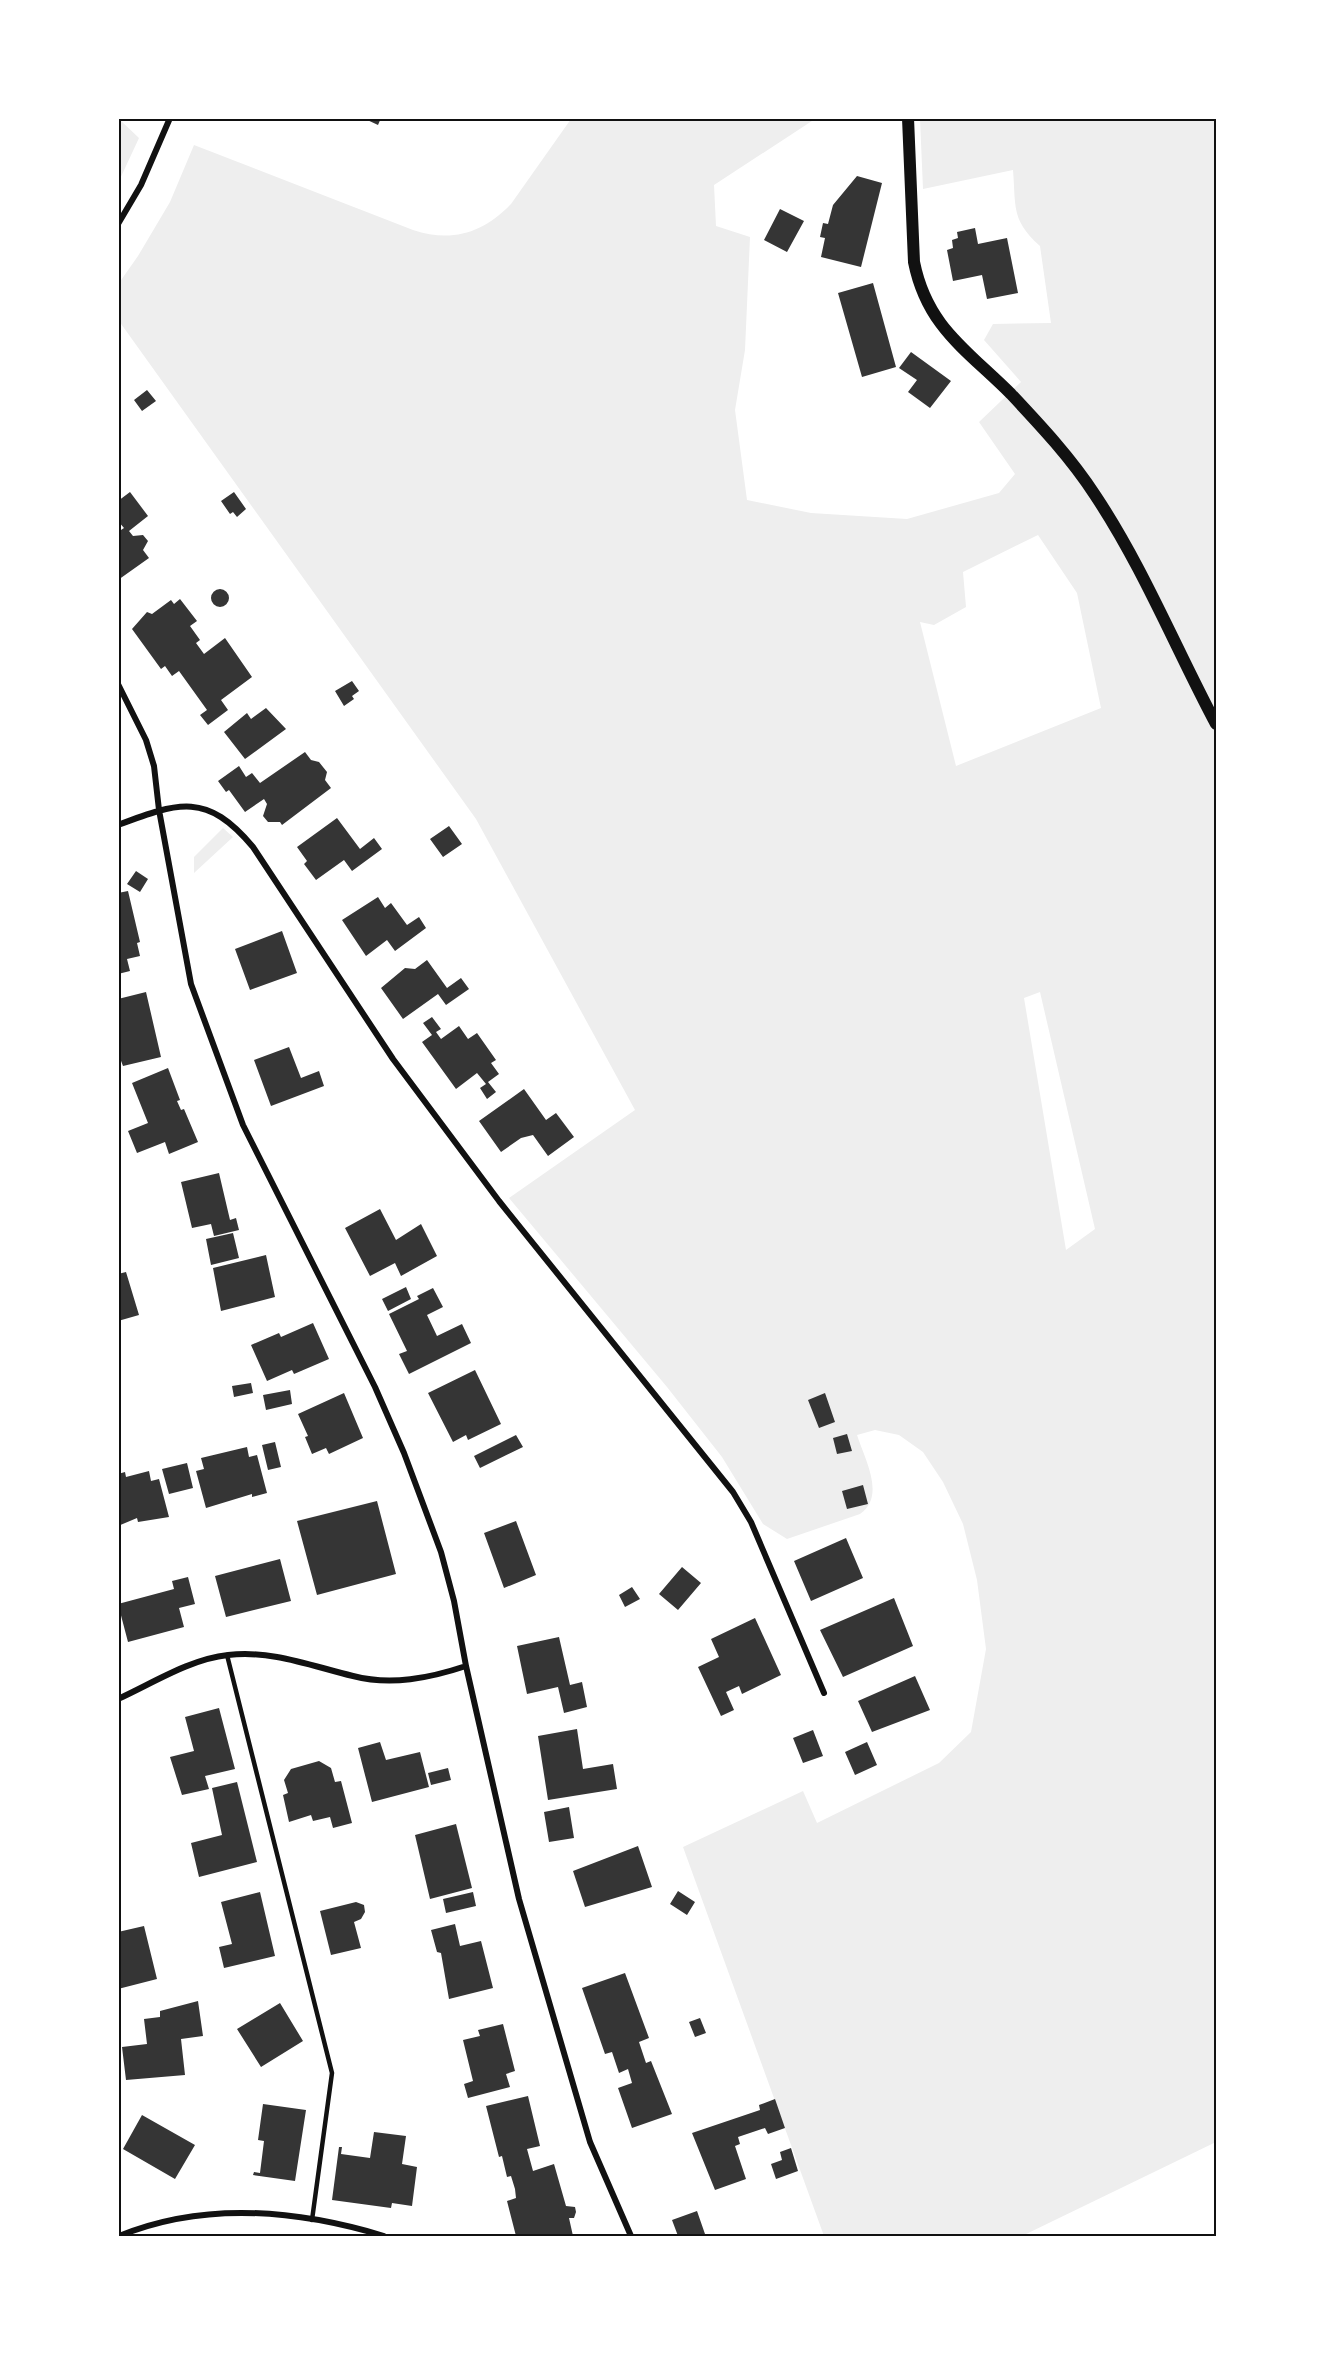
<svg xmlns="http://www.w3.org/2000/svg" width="1335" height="2355" viewBox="0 0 1335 2355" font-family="Arial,sans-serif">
<rect width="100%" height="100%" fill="#fff"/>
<!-- green -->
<path fill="#eee" fill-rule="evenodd" d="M119,119L139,138L119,181Z
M571,119H815L714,185L716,226L750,237L745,350L735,410L747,500L811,513L907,519L999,493L1015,474L979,422L1021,382L984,340L993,324L1051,323L1040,246C1011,220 1016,207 1013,170L923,189L920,119H1216V2142L1022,2236H824L683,1847L803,1791L817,1823L939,1763L971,1732L986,1649L977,1580L963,1524L943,1482L923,1452L899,1435L875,1430L857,1435C865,1460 886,1496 860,1514L787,1539L763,1524L722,1457L667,1387L509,1198L635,1110L476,819L119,321V283L138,256L170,202L194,145L413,230C452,243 483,233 511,204ZM1038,535L1077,593L1101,708L956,766L920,622L934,625L966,607L963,572ZM1040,992L1095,1229L1066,1250L1024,998Z
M223,828L233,837L194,873V857Z"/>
<!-- building -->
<path fill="#353535" d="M363,118H381L378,125Z
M857,176L882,183L861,267L821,257L825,238L820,237L823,223L828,224L833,205Z
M780,209L804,221L787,252L764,240Z
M975,228L978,244L1007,238L1018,293L987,299L982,275L953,281L947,250L953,248L952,240L958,238L957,232Z
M873,283L896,367L862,377L838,293Z
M911,352L951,381L930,408L908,392L917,380L899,368Z
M147,390L156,401L142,411L134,400Z
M130,492L148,516L129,531L133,536L143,535L148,541L143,550L149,558L118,580V532L124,528L118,521V501Z
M234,492L246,509L237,517L233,512L230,514L221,501Z
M211 598a9 9 0 1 1 18 0a9 9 0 1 1-18 0Z
M180,599L197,621L190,626L200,640L196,643L204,654L225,638L252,677L221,700L228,710L208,725L200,715L207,710L179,671L172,676L165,666L161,669L132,629L147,612L152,614L171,600L174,604Z
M352,681L359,691L352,696L354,699L344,706L335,691Z
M266,708L286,729L245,759L224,732L247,713L251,719Z
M305,752L311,760L319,762L327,772L325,780L331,788L282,825L280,822H268L263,816L267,804L264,799L245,812L229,790L226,792L218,781L239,766L246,777L252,773L260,783Z
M337,818L360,849L374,838L382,849L352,871L344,860L316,880L304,864L307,861L297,847Z
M449,826L462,844L443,857L430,839Z
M136,871L148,879L140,892L127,884Z
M128,891L140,942L137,943L140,956L127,959L130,971L118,974V893Z
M378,897L385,908L391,903L407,925L419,917L426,928L395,951L387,940L366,956L342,920Z
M282,931L297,973L250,990L235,949Z
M427,960L447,988L461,978L469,989L446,1005L438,994L403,1019L381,988L405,968L415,969Z
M146,992L161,1057L123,1066L118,1053V999Z
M432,1017L441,1029L436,1032L441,1039L459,1026L468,1039L477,1033L496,1060L491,1063L499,1074L488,1082L496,1092L487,1099L480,1088L486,1084L477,1073L456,1089L422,1042L432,1035L423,1023Z
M289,1047L301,1078L319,1071L324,1086L271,1106L254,1060Z
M168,1068L180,1100L177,1101L181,1110L184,1109L198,1142L169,1154L165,1142L137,1153L128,1131L148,1123L132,1083Z
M524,1089L546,1120L556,1113L574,1137L548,1156L533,1135L521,1138L501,1152L479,1121Z
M219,1173L230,1220L236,1218L239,1230L214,1236L211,1224L192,1228L181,1182Z
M380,1209L396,1240L421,1224L437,1256L401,1276L395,1263L370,1276L345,1228Z
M233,1233L239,1258L211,1265L206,1239Z
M266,1255L275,1297L221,1311L213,1268Z
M126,1272L139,1315L118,1321V1274Z
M406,1287L411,1299L388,1311L382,1299Z
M433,1288L443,1307L427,1315L437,1336L462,1324L471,1343L409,1374L399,1354L407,1351L389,1314L419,1299L417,1296Z
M313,1323L329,1359L294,1374L292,1370L267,1381L251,1345L279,1333L281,1337Z
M475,1370L501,1424L468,1440L466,1435L453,1442L428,1393Z
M251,1383L253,1393L234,1397L232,1386Z
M290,1390L292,1404L266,1410L263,1395Z
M344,1393L363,1438L329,1454L326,1448L312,1454L305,1437L308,1436L298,1414Z
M825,1393L835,1422L819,1428L808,1400Z
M847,1434L852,1451L837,1454L833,1438Z
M516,1435L523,1447L480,1468L474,1456Z
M275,1442L281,1467L268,1470L262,1445Z
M247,1447L249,1457L257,1455L267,1493L252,1497V1494L206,1508L196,1471L204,1469L201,1458Z
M187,1463L193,1488L169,1494L162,1469Z
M149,1471L151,1481L159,1479L169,1517L138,1522L137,1518L118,1526V1474L125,1472L126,1477Z
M863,1485L868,1504L847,1509L842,1491Z
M377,1501L396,1574L317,1595L297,1521Z
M516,1521L536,1575L504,1588L484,1533Z
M846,1538L863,1578L811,1601L794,1561Z
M280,1559L291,1601L226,1617L215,1576Z
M682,1567L701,1583L678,1610L659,1594Z
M188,1577L195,1604L179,1608L184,1627L128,1642L118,1604L174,1589L172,1581Z
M632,1587L640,1599L625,1607L619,1595Z
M894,1598L913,1646L843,1677L820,1630Z
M755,1618L781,1675L742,1694L739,1686L726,1692L734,1710L721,1716L698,1667L719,1657L711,1639Z
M559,1637L570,1685L582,1682L587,1707L564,1713L558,1687L527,1694L517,1646Z
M915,1676L930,1710L872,1732L858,1701Z
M219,1708L235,1769L205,1776L209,1789L182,1795L170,1757L194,1751L185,1717Z
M577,1729L583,1769L613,1764L617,1789L548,1800L538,1736Z
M813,1730L823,1756L803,1763L793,1738Z
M380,1742L386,1760L420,1752L429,1787L372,1802L358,1748Z
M867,1742L877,1765L855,1775L845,1752Z
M319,1761L331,1768L335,1782L341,1781L352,1823L333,1828L330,1817L313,1821L311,1815L289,1822L283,1795L288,1793L284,1780L291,1769Z
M448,1768L451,1780L431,1785L428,1773Z
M237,1782L257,1862L199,1877L191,1843L222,1835L212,1788Z
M569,1807L574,1838L549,1842L544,1812Z
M456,1824L472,1888L430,1899L415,1835Z
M638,1846L652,1887L585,1907L573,1871Z
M678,1891L695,1902L687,1915L670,1904Z
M260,1892L275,1956L224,1968L219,1947L232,1944L221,1902Z
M473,1892L476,1906L446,1913L443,1899Z
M356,1902L364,1905L365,1912L361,1919L354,1922L361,1948L331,1955L320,1911Z
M455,1924L460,1946L481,1941L493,1988L449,1999L441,1953L437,1952L431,1930Z
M144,1926L157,1979L118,1989V1932Z
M625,1973L649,2038L639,2042L646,2063L651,2061L672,2114L632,2128L618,2088L632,2083L628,2069L619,2073L612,2052L605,2054L582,1988Z
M198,2001L203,2036L181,2039L185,2075L126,2080L122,2047L147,2044L144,2019L160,2017V2011Z
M280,2003L303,2041L261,2067L237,2029Z
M700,2018L706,2033L695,2037L689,2022Z
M503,2024L515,2071L506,2074L510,2087L468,2098L464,2084L473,2081L463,2040L480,2036L478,2030Z
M528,2096L540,2146L527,2149L533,2171L554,2164L566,2206L575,2207L576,2212L574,2218H569L573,2236H516L507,2201L516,2198L515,2189L511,2176L507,2177L502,2156L499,2157L486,2106Z
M775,2099L785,2128L768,2134L765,2128L738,2137L740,2144L735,2146L746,2179L715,2190L692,2133L760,2110L759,2105Z
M263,2104L306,2110L295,2181L253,2175L254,2172L260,2173L264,2141L258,2140Z
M142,2115L195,2145L175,2179L123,2149Z
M374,2132L406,2136L402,2164L417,2167L412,2206L392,2203L391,2208L332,2200L339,2147H342L341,2154L370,2158Z
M791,2148L798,2171L776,2179L771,2164L782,2160L780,2152Z
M697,2211L705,2234L678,2236L672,2220Z"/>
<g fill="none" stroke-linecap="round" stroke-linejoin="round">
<!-- service -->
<path stroke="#111" stroke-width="4.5" d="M227,1655L332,2073L312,2220"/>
<!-- minor -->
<path stroke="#111" stroke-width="6" d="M118,224L141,185L170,118
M118,684L146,740L154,766L159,810L191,984L243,1125L375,1387L404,1453L441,1552L454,1601L466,1666L519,1899L590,2142L631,2236
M118,825C179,802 207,792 253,847L393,1059L499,1201L733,1492L751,1522L824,1693
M118,1699C153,1683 190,1659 228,1655C273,1650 311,1666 353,1676C391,1686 430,1678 466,1666
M119,2236C204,2201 298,2210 384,2236"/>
<!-- secondary -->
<path stroke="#111" stroke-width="12" d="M908,118L914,262C927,327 967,350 1011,394C1041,426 1071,458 1095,495C1143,567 1176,649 1216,724"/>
</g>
<!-- border -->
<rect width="1335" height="2355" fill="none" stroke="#ffffff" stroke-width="240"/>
<rect x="120" y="120" width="1095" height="2115" fill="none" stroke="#111" stroke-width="2"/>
</svg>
